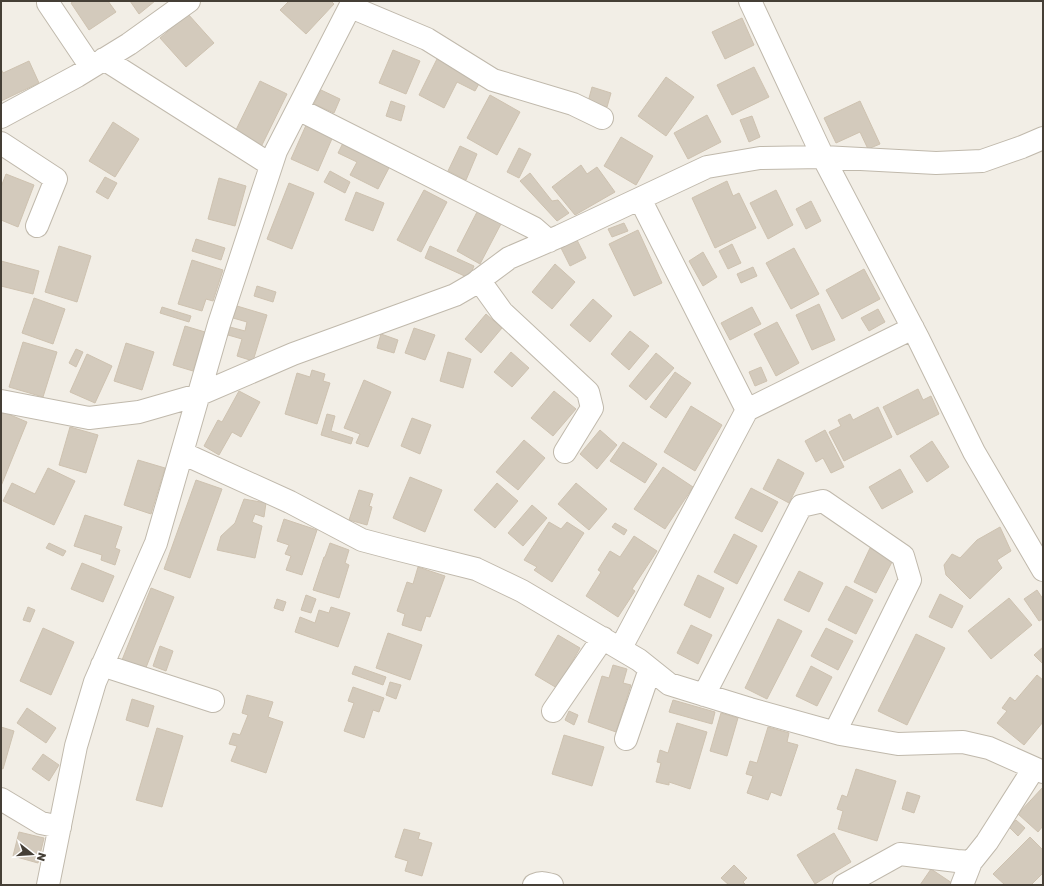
<svg xmlns="http://www.w3.org/2000/svg" width="1044" height="886" viewBox="0 0 1044 886" font-family="'Golos Text',sans-serif">
<rect width="100%" height="100%" fill="#f2eee6"/>
<!-- building -->
<path fill="#d3cabc" stroke="#cec2b0" d="M74,1H108L116,12L89,30L71,3Z
M130,1H155L139,14Z
M289,1H331L334,4L306,34L280,10Z
M188,14L214,43L186,67L160,38Z
M742,18L754,45L725,59L712,32Z
M393,50L420,61L406,94L379,83Z
M440,58L481,80L475,91L457,82L444,108L419,95L437,59L439,60Z
M29,61L39,83L1,101V69L3,73Z
M754,67L769,97L732,115L717,85Z
M666,77L694,97L666,136L638,116Z
M260,81L287,94L261,147L234,134Z
M592,87L611,93L607,107L588,102Z
M321,90L340,99L334,113L314,104Z
M490,95L520,112L497,155L467,138Z
M391,101L405,106L401,121L386,116Z
M860,101L880,144L868,149L860,132L836,143L824,118Z
M707,115L721,142L688,159L674,133Z
M752,116L760,137L749,142L740,120Z
M113,122L139,139L115,177L89,161Z
M307,123L334,134L318,171L291,159Z
M621,137L653,156L636,185L604,166Z
M344,141L391,164L378,189L350,175L357,162L338,153Z
M460,146L477,154L466,180L448,171Z
M519,148L531,154L519,178L507,172Z
M581,165L587,174L597,167L615,192L575,215L552,187Z
M330,171L350,182L345,193L324,182Z
M530,173L552,201L558,200L569,213L557,221L520,181Z
M6,174L34,185L18,227L1,220V187Z
M105,177L117,183L108,199L96,192Z
M219,178L246,186L235,226L208,219Z
M727,181L733,196L739,193L756,228L715,248L692,198Z
M289,183L314,193L292,249L267,239Z
M424,190L447,202L421,252L397,240Z
M776,190L793,225L768,239L750,203Z
M356,192L384,203L373,231L345,220Z
M811,201L821,221L806,229L796,209Z
M478,210L502,222L480,264L457,251Z
M624,223L628,231L612,237L608,229Z
M638,230L662,283L634,296L609,244Z
M196,239L225,248L221,260L192,251Z
M577,240L586,258L570,266L561,248Z
M732,244L741,263L728,269L719,251Z
M59,246L91,256L77,302L45,292Z
M430,246L474,266L469,278L425,258Z
M794,248L819,294L791,309L766,263Z
M703,252L717,277L703,286L689,261Z
M192,260L223,270L213,301L206,299L202,311L178,304Z
M1,261L39,271L33,294L1,286Z
M555,264L575,282L552,309L532,292Z
M753,267L757,276L741,283L737,274Z
M864,269L880,299L842,319L826,290Z
M257,286L276,292L273,302L254,296Z
M34,298L65,309L53,344L22,333Z
M593,299L612,316L590,342L570,325Z
M819,304L835,340L812,350L796,315Z
M237,306L267,315L253,361L237,356L242,339L228,335L230,327L245,331L247,322L233,318Z
M162,307L191,316L189,322L160,313Z
M752,307L761,324L730,340L721,323Z
M878,309L885,322L869,331L861,318Z
M486,314L502,328L481,353L465,339Z
M777,322L799,363L776,376L754,334Z
M185,326L205,332L193,371L173,365Z
M414,328L435,335L425,360L405,353Z
M630,331L649,346L629,370L611,354Z
M381,334L398,340L394,353L377,348Z
M23,342L57,352L43,397L9,387Z
M126,343L154,352L142,390L114,381Z
M76,349L83,352L76,367L69,363Z
M448,352L471,359L463,388L440,381Z
M511,352L529,368L512,387L494,372Z
M656,353L674,368L646,400L629,386Z
M87,354L112,366L95,403L70,392Z
M761,367L767,381L755,386L749,372Z
M312,370L325,374L323,381L330,383L317,424L285,414L297,373L310,377Z
M675,372L691,383L666,418L650,407Z
M364,380L391,392L368,447L356,443L360,434L344,428Z
M918,389L923,400L931,396L939,414L897,435L883,407Z
M239,391L260,402L241,437L232,432L219,455L204,446L218,420L222,422Z
M554,391L576,409L553,436L531,418Z
M691,406L722,425L695,471L664,452Z
M878,407L892,437L844,461L829,432L841,426L838,420L850,414L853,420Z
M1,411L27,422L1,486Z
M327,414L335,416L331,431L353,438L351,444L321,435Z
M412,418L431,425L420,454L401,446Z
M70,427L98,435L86,473L59,465Z
M600,430L617,445L597,469L580,454Z
M825,430L844,467L831,473L823,458L816,462L805,441Z
M524,440L545,458L518,490L496,472Z
M932,441L949,467L927,482L910,456Z
M623,442L657,464L645,483L610,461Z
M778,459L804,473L789,503L763,489Z
M138,460L165,468L151,514L124,505Z
M663,467L693,487L665,529L634,509Z
M48,468L75,481L54,525L3,501L12,483L35,494Z
M900,469L913,492L882,509L869,487Z
M410,477L442,490L425,532L393,518Z
M196,480L222,489L190,578L164,569Z
M497,483L518,501L495,528L474,510Z
M576,483L607,509L589,530L558,504Z
M751,488L778,502L762,532L735,518Z
M359,490L373,494L369,506L372,507L367,525L349,520Z
M244,499L266,503L264,517L255,514L252,522L262,526L255,558L217,550L221,536L235,523Z
M532,505L547,518L523,546L508,533Z
M85,515L122,527L115,548L120,550L115,565L101,560L102,555L74,546Z
M284,519L317,530L302,575L286,570L291,556L285,554L289,545L277,541Z
M549,522L561,529L567,522L584,533L552,582L534,570L537,567L524,560Z
M615,523L627,530L624,535L612,527Z
M1000,527L1011,551L997,560L1002,568L970,599L946,575L944,565L952,554L960,558L977,540Z
M734,534L757,546L737,584L714,572Z
M634,536L657,551L632,589L635,591L618,617L586,596L601,572L598,570L610,551L620,557Z
M49,543L66,551L63,556L46,548Z
M330,543L349,550L345,563L349,565L339,598L313,590L324,557H325Z
M870,548L893,560L876,593L854,582Z
M82,563L114,576L103,602L71,589Z
M418,567L445,576L430,617L426,616L421,631L402,625L405,614L397,611L407,582L413,584Z
M799,571L823,583L809,612L784,600Z
M698,575L724,588L710,618L684,605Z
M846,586L873,600L856,634L828,620Z
M151,588L174,597L145,670L122,660Z
M1037,590L1043,599V619L1039,621L1024,599Z
M940,594L963,606L952,628L929,617Z
M306,595L316,599L311,613L301,610Z
M1009,598L1032,625L991,659L968,631Z
M277,599L286,602L283,611L274,608Z
M28,607L35,610L30,622L23,620Z
M331,607L350,613L338,647L295,632L300,617L315,623L319,610L329,613Z
M778,619L802,631L767,699L745,688Z
M691,625L712,635L698,664L677,653Z
M43,628L74,642L51,695L20,681Z
M826,628L853,641L838,670L811,656Z
M388,633L422,645L410,680L376,668Z
M916,634L945,648L907,725L878,711Z
M558,635L580,648L557,688L535,675Z
M160,646L173,651L166,671L153,666Z
M1043,647V664L1034,655Z
M613,665L627,669L623,683L631,685L616,732L588,722L602,676L609,678Z
M355,666L386,677L383,685L352,674Z
M811,666L832,677L817,706L796,696Z
M1037,675L1043,680V722L1024,745L997,723L1007,711L1002,708L1010,697L1015,701Z
M390,682L401,685L396,699L386,695Z
M353,687L384,698L379,712L373,710L364,738L344,731L354,703L348,701Z
M247,695L273,702L268,717L283,722L266,773L231,761L237,746L229,744L233,733L240,735L248,715L242,713Z
M132,699L154,706L148,727L126,720Z
M673,700L715,712L712,724L669,712Z
M27,708L56,728L46,743L17,723Z
M569,711L578,715L574,725L565,720Z
M721,713L738,718L727,756L710,751Z
M677,723L707,732L690,789L669,782V785L656,782L661,763L657,762L660,750L668,753Z
M1,727L14,731L3,769L1,768Z
M768,727L789,733L787,742L798,745L781,796L771,792L768,800L747,793L753,776L746,774L750,761L757,763Z
M157,728L183,736L162,807L136,800Z
M564,735L604,747L592,786L552,774Z
M43,754L59,765L49,781L32,769Z
M856,769L896,781L877,841L838,829L843,811L837,809L842,795L847,797Z
M1043,787V826L1038,832L1018,814Z
M907,792L920,796L914,813L902,809Z
M1016,820L1025,828L1018,836L1009,827Z
M404,829L420,833L418,839L432,843L422,876L405,871L408,861L395,857Z
M19,832L44,838L38,863L13,856Z
M834,833L851,862L815,884L797,855Z
M1030,837L1043,850V873L1031,885H1005L993,874Z
M734,865L747,878L743,882L746,885H729L721,878Z
M931,869L955,885H920Z"/>
<g fill="none" stroke-linecap="round" stroke-linejoin="round">
<!-- minor casing -->
<g stroke="#c0b9ac" stroke-width="24">
<path id="minor" d="M750,1L823,157L918,338L974,452L1043,570
M48,3L91,67
M351,7L427,39L493,80L573,104L602,118
M104,59L271,165
M298,109L534,228L549,241
M1,117L77,76L129,44L189,1
M1,143L56,179L37,226
M640,199L747,410
M479,280L502,312L588,392L592,408L565,452
M1,401L89,418L139,412L198,395L293,354L455,295L474,284L509,258L560,236L707,167L760,158L823,157L936,163L982,161L1022,147L1043,138
M182,453L290,502L362,540L396,549L476,569L522,591L639,660L669,684L750,709L840,734L898,744L963,742L989,748L1043,772
M621,649L625,640L747,410L913,328
M102,665L213,701
M704,695L801,506L823,501L903,556L910,580L835,732
M553,711L603,638
M626,739L650,669
M1,799L41,823L60,827
M48,885L76,746L95,682L156,543L219,324L276,151L353,1
M534,885C541,882 545,883 552,885
M844,885L900,854L957,861L971,862L987,842L1034,768
M962,885L971,862"/>
</g>
<!-- minor -->
<use href="#minor" stroke="#fff" stroke-width="22"/>
</g>
<!-- border -->
<rect width="1044" height="886" fill="none" stroke="#453f36" stroke-width="4"/>
<!-- north arrow -->
<g transform="translate(32 854) rotate(107)" stroke="#ffffff" stroke-width="3" paint-order="stroke">
<path d="M0-3L7 15L0 10L-7 15Z" fill="#453f36"/>
<text y="-6" font-size="11" font-weight="bold" text-anchor="middle" fill="#453f36">N</text>
</g>
</svg>
